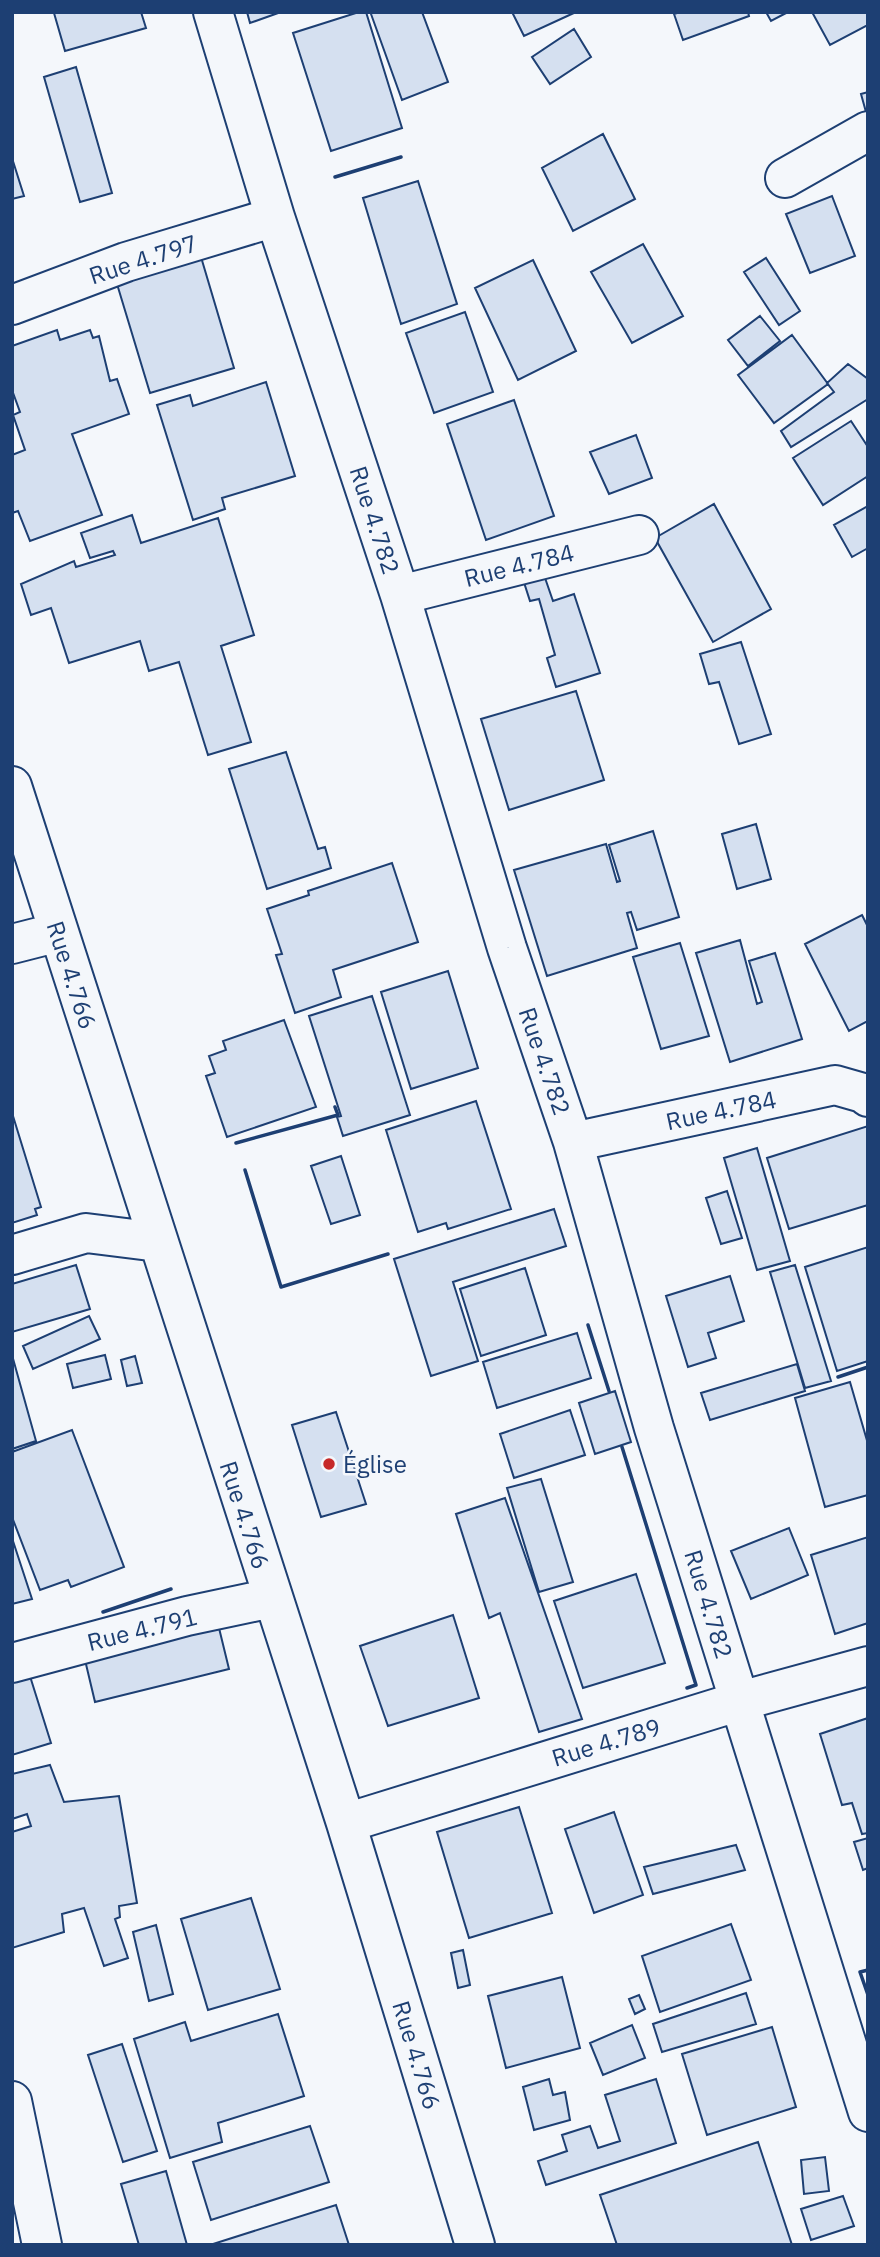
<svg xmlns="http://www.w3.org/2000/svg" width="880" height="2257" viewBox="0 0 880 2257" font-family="'IBM Plex Sans',sans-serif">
<rect width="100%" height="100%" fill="#f4f7fb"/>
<!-- building -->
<path fill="#d5e0f0" stroke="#1d3f73" stroke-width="2" d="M141,12L146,28L65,51L54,13Z
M247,12H281L250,23Z
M359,12H366L402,128L331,151L293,33Z
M374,12H422L448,82L402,100L371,14Z
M512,12H576L524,36Z
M680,12H748L749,16L683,40L674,14Z
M766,12H788L771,21Z
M812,12H868V25L830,45Z
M574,29L591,57L550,84L532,57Z
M76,67L112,193L80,202L44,77Z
M868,92V111L866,112L861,94Z
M603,134L635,199L573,231L542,168Z
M12,158L24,196L12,199Z
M418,181L457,304L401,324L363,198Z
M832,196L855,256L810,273L786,214Z
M643,244L683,316L632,343L591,272Z
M201,257L234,368L150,393L117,284Z
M766,258L800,311L779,325L744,272Z
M533,260L576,351L518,380L475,288Z
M465,312L493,392L434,413L406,333Z
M760,316L780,341L748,366L728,340Z
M57,330L60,340L90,330L93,338L99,336L110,381L117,379L129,414L72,434L102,515L30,541L18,511L12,513V455L25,450L13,415L20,412L12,390V346Z
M792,335L828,384L774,423L738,375Z
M848,364L868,379V399L791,447L781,431L834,392L827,383Z
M266,382L295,476L222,498L225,509L193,520L157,405L190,395L193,406Z
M514,400L554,516L486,540L447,424Z
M851,421L868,447V476L823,505L793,458Z
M636,435L652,478L609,494L590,452Z
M714,504L771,609L713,642L655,538Z
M868,506V548L852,557L834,525Z
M132,515L141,543L218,518L254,635L221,646L251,742L208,755L179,662L149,671L140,641L69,663L51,608L31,615L21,584L74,561L76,567L115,555L113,551L90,558L81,533Z
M520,570L544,575L553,601L574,594L600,673L556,687L547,658L555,655L539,599L530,601Z
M741,642L771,734L739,744L719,682L709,684L700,654Z
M576,691L604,780L509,810L481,719Z
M286,752L318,849L325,847L331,868L267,889L229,769Z
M756,824L771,879L737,889L722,834Z
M653,831L679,917L637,930L631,912L627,913L637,948L547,976L514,870L606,844L617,882L620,881L609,845Z
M392,863L418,942L333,970L341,997L295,1013L276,955L282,954L267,909L309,895L308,891Z
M862,915L868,927V1021L849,1031L805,944Z
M740,940L757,1004L762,1002L749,961L775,953L802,1039L730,1062L696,953Z
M680,943L709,1036L661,1049L633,957Z
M448,971L478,1068L411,1089L381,992Z
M372,996L410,1115L343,1136L337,1117L341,1116L309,1016Z
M284,1020L316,1107L227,1137L206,1076L215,1073L209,1056L226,1050L223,1041Z
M476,1101L511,1209L448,1229L446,1223L418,1232L386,1130Z
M13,1116L41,1207L35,1209L37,1215L12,1223Z
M868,1126V1205L789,1229L767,1158Z
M757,1148L790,1261L757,1270L724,1158Z
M341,1156L360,1215L331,1224L311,1166Z
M727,1191L742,1238L721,1244L706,1198Z
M554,1209L566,1246L453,1282L478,1361L431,1376L394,1259Z
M868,1247V1361L837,1371L805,1267Z
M76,1265L90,1309L12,1332V1284Z
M795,1265L831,1381L805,1388L770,1272Z
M525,1268L546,1335L481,1356L460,1289Z
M730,1276L744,1321L708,1333L716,1358L688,1367L666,1296Z
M89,1316L100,1339L33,1369L23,1346Z
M577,1333L591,1378L497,1408L483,1362Z
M12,1355L36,1441L12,1449Z
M105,1355L111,1379L73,1388L67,1364Z
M135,1356L142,1383L127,1386L121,1360Z
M797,1364L805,1391L710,1420L701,1393Z
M850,1382L868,1444V1495L825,1507L795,1398Z
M615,1391L631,1442L595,1454L579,1403Z
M570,1410L585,1455L514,1478L500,1434Z
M336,1412L366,1504L321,1517L292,1425Z
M72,1430L124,1567L71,1587L68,1580L40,1590L12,1517V1452Z
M541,1479L573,1582L539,1592L507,1488Z
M505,1498L582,1719L539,1732L500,1613L489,1618L456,1514Z
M789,1528L808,1575L751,1599L731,1551Z
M868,1537V1623L835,1634L811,1555Z
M12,1538L32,1599L12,1604Z
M636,1574L665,1663L583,1688L554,1601Z
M453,1615L479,1698L388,1726L360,1646Z
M219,1628L229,1669L95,1702L85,1660Z
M29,1673L51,1743L12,1755V1678Z
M868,1718V1833L862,1834L852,1803L842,1805L820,1734Z
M50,1765L64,1802L119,1796L137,1903L119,1906L120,1917L115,1919L128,1958L104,1966L84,1908L62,1914L64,1932L12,1948V1832L31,1826L27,1814L12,1819V1774Z
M519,1807L552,1913L469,1938L437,1832Z
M614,1812L643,1895L594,1913L565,1829Z
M868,1838V1868L863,1870L854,1842Z
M736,1845L745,1870L653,1894L644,1867Z
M251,1898L280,1989L208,2010L181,1919Z
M731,1924L751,1980L660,2012L642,1956Z
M156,1925L173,1994L149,2001L133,1932Z
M463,1950L470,1985L458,1988L451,1953Z
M562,1977L580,2048L506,2068L488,1996Z
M746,1993L756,2024L662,2052L653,2024Z
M639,1995L645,2009L635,2014L629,1999Z
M278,2014L304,2096L218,2123L222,2142L170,2158L134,2039L185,2022L191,2041Z
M632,2025L645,2058L603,2075L590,2043Z
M772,2027L796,2107L707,2135L682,2054Z
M122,2044L157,2151L123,2162L88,2055Z
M549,2079L553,2095L565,2092L570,2120L534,2130L523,2087Z
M656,2079L676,2143L546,2185L538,2161L567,2151L562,2135L590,2126L598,2148L620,2141L605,2095Z
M310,2126L329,2182L211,2220L193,2162Z
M758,2142L792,2245H617L600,2195Z
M825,2157L829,2191L804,2194L801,2160Z
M166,2171L187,2245H139L121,2184Z
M843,2196L854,2226L811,2240L801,2209Z
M336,2205L349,2245H213V2244Z"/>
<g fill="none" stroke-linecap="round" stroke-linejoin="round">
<!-- minor casing -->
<g stroke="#1d3f73" stroke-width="42">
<path id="minor" d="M213,12L275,217L400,595L507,948L573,1142L654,1428L868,2112
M785,178L868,131
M12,305L126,262L275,217
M400,595L639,535
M12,786L346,1823L475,2245
M12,944L59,932
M573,1142L835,1085L863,1093L868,1097
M12,1255L86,1233L158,1242
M12,1663L187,1616L272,1598
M346,1823L740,1701L868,1666
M12,2101L42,2245"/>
</g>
<!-- minor -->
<use href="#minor" stroke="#f4f7fb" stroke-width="38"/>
<!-- wall -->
<path stroke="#1d3f73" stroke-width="3.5" d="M335,177L401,157
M236,1143L338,1115L335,1107
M245,1170L281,1287L388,1254
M588,1325L609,1391
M838,1377L868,1367
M622,1447L696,1685L687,1688
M103,1612L171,1589
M868,1970L860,1972L868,1995"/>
</g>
<!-- markers -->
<circle fill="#c62828" stroke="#f4f7fb" stroke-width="2.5" cx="329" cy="1464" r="7"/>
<g text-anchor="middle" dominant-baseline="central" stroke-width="5" stroke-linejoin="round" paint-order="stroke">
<!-- street labels -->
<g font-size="24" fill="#1d3f73" stroke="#f4f7fb">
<text transform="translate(143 259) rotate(-18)">Rue 4.797</text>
<text transform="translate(375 520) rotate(72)">Rue 4.782</text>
<text transform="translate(519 565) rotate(-14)">Rue 4.784</text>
<text transform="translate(72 975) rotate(72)">Rue 4.766</text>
<text transform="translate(545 1061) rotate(71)">Rue 4.782</text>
<text transform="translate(721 1110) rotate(-12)">Rue 4.784</text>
<text transform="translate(245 1515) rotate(72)">Rue 4.766</text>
<text transform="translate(709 1604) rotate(73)">Rue 4.782</text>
<text transform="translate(142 1629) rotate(-14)">Rue 4.791</text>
<text transform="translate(606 1742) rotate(-17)">Rue 4.789</text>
<text transform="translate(417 2055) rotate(73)">Rue 4.766</text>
</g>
<!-- poi labels -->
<g font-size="24" fill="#1d3f73" stroke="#f4f7fb" text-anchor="start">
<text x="343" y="1464">Église</text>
</g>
</g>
<!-- border -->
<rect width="880" height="2257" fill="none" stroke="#1d3f73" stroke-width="28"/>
</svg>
